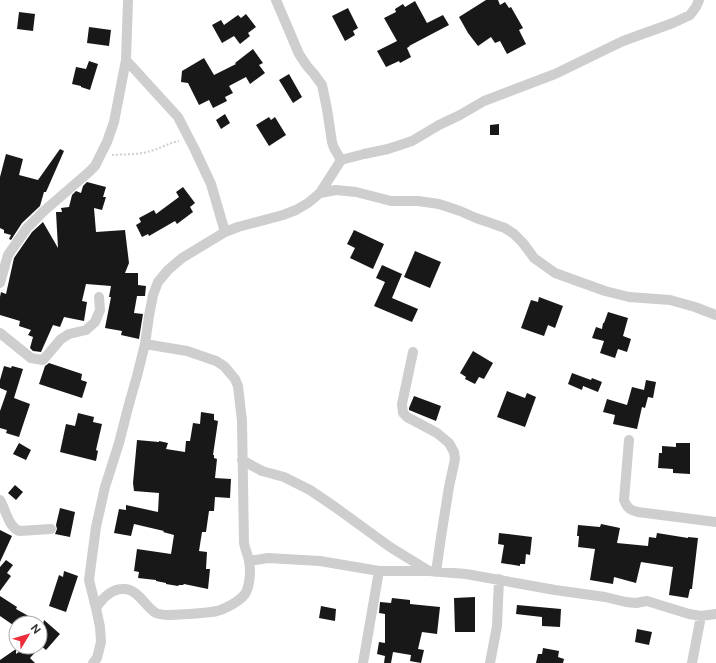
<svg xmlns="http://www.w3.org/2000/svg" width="716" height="663" viewBox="0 0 716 663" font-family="'Public Sans',sans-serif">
<rect width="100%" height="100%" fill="#fff"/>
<!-- building -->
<path fill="#181818" d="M486,0H498L500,5L505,2L509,8L511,7L523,28L519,30L526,44L507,54L500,41L495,43L491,37L478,46L468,33L459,17Z
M415,1L427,23L443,15L449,25L409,46H410L407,48L411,57L400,63L399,61L386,67L377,51L397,41L384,18L396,12L395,9L403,4L405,7Z
M348,8L358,28L353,31L355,35L345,41L332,16Z
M19,12L35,14L33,31L17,29Z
M246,14L256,27L248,33L250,36L240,44L234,36L222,43L212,25L221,20L224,25L238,15L241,18Z
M89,27L111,30L109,46L87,43Z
M253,49L263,63L259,65L265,73L250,84L246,77L229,86L233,93L225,97L227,101L213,108L209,100L199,105L188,83L181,82L182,71L204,58L214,75L236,64L235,63Z
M89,61L98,64L90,90L81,87V86L72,84L76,67L86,69Z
M289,74L302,97L293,103L279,80Z
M225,114L230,123L221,129L216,120Z
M269,117L271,120L275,117L286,135L269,146L256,125Z
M499,124V135H490V125Z
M60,149L64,151L46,192H44L40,206L22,223L11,240L9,239L11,235L4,233V230L0,228V177L6,154L23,159L19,175L38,180Z
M87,182L106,187L103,197H106L102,210L94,208L96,232L125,230L129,263L125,273H138V285L146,286L145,296H137L134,313L143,314L139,339L121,335L122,331L105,328L111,297H109L111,286L86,284L82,301L87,302L84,321L64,317L60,327L53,325L41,352L33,351L30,348L33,337L28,335L31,330L19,326L20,321L0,315V297L1,292L6,294L14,258L32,232L43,222L58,248L56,212H62L61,208L69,207L72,195L76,191L81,193L83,186Z
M183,187L195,203L190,207L193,212L177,224L175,221L149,236L148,234L142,237L136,225L141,222L139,218L154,210L156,214L179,197L176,192Z
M354,230L384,244L373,269L350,258L355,248L347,244Z
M415,251L441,262L430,288L404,277Z
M382,265L402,274L392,298L418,309L412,322L374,306L385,282L376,278Z
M539,297L563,306L555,328L548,325L544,336L521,328L531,300L538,302Z
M608,312L628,318L623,336L631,339L627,352L618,349L615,358L600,353L604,341L592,338L596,327L602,329L603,323H604Z
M473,351L493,363L484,379L479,377L475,384L465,379L466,377L460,373Z
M49,363L82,374L81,380L87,382L82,398L39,384L45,366Z
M4,366L11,368L12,366L23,369L14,398L30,404L19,437L6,433L7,430L0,428V411L7,391L0,388V380Z
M572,373L591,380L592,378L602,382L598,392L583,386L582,390L568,384Z
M646,380L656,382L653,398L648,397L645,408L642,407L637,429L613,424L615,415L603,412L607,399L627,405L632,387L644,390Z
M507,391L525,398L527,393L536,397L525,427L497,417Z
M414,396L441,406L436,421L409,410V408Z
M201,412L214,414V420L218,421L213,455H214V458L217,459L215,478L231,479L230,498L215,497L214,511H209L206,532H202L199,551L207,552L206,569H210L208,589L184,584L183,585H179L178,586L166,584V583L156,581V580L138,578L139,572L134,571L137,549L171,554L174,535L163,532L164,531L134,524L131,536L114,533L119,509L126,510V505L158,512L159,493L134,491L133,483L137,440L159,442V441L168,443L166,449L185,452L186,441H190L193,423L200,424Z
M78,413L94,417L93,422L102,424L96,450L98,451L96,461L60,452L66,424L75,426Z
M19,443L31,450L26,460L13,454Z
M676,443H690V474L673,473V469L658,468L659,453H662V446L676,447Z
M15,485L23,492L16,500L8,493Z
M60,508L75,512L70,537L55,534L57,529L56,525Z
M601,524L620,528L617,543L648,546L649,537L656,538L657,533L688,538V537L698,538L692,589H690L688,598L669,595L673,567L641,562L636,583L614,577L613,584L590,580L595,549L578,547L579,536H577L578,525L600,527Z
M0,530L12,536L0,562Z
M499,533L532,537L530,555L526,554L525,564H520V566L501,563L504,545L498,544Z
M6,560L13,565L7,573L11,576L0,591V567Z
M64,571L78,576L66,612L49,606L59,575L63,577Z
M0,596L17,607L16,609L43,624L44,620L60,634L46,650L40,645V623H16V627L0,616Z
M475,597V632H455L454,598Z
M392,598L410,600V604L440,607L437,634L422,632L418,649L424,650L421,663L410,661L411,655L393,652L391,663H384L385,656L377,654L379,642L385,643V614L379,613L380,602L391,603Z
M517,605L561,609L560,627L542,626V617L516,614Z
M321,606L336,609L335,621L319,618Z
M637,629L652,632L649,645L635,642Z
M26,647H40L30,658L35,663H0V660L16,649V654Z
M543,648L559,651L558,657L564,659L563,663H536L538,654H542Z"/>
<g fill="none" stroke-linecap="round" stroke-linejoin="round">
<!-- path -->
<path stroke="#cecece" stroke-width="2" stroke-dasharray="2 2" stroke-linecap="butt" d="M112,155C123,154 136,155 147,152C158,150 168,143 179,141"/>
<!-- minor -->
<path stroke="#cecece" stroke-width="10" d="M276,0L299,54L307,66L314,74L322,85L327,109L332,142L334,148L341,160
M126,60L178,117L195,150L211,184L225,232
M320,193L336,190L356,192L391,201H418L439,204L460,211L476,218L505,228L514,234L523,243L534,258L555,273L605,291L629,297L670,300L695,307L716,315
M0,283L8,255L27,228L45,210L89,172L95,166L107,142L114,122L126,60L128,0
M0,333L31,358L43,360L61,339L69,334L86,330L95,322L100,310L99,297
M413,352L402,404L403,413L407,417L437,433L449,443L454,452L455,459L449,487L441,537L436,572
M629,440L624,500C627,508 630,510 638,512L716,522
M242,460L262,471L284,477L310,490L335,507L390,547L429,571
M0,500C6,510 8,526 19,531L51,529
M249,561L268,558L320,561L379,571H429L466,574L555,590L605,597L626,602L636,603L647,601L689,614L701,616L716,614
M96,608C103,597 112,588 125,589C139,590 146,608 156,613C165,617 180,614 189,614C198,613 208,613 217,611C225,609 240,601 245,594C250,586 251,570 249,561C248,555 245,549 244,543L242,421L238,386L235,379L224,366L216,361L187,351L145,344
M93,663L97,658L101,642L100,627L96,608L89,580L96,527L105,487L119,443L129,404L137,376L145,344L149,316L153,295L158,282L168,270L182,258L225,232L238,227L283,215L296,210L308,203L320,193L336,168L341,160L364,154L388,149L412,141L439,125L460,115L484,101L555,74L623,41L673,23L690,15L696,7L699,0
M363,663L379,571
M490,663L497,626L499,579
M692,663L701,616"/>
</g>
<!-- north arrow -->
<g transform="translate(28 635) rotate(52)"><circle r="19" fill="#ffffff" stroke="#adadad"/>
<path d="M0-3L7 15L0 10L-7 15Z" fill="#ed2d3b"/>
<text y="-6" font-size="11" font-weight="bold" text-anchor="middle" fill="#313131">N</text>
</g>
</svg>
